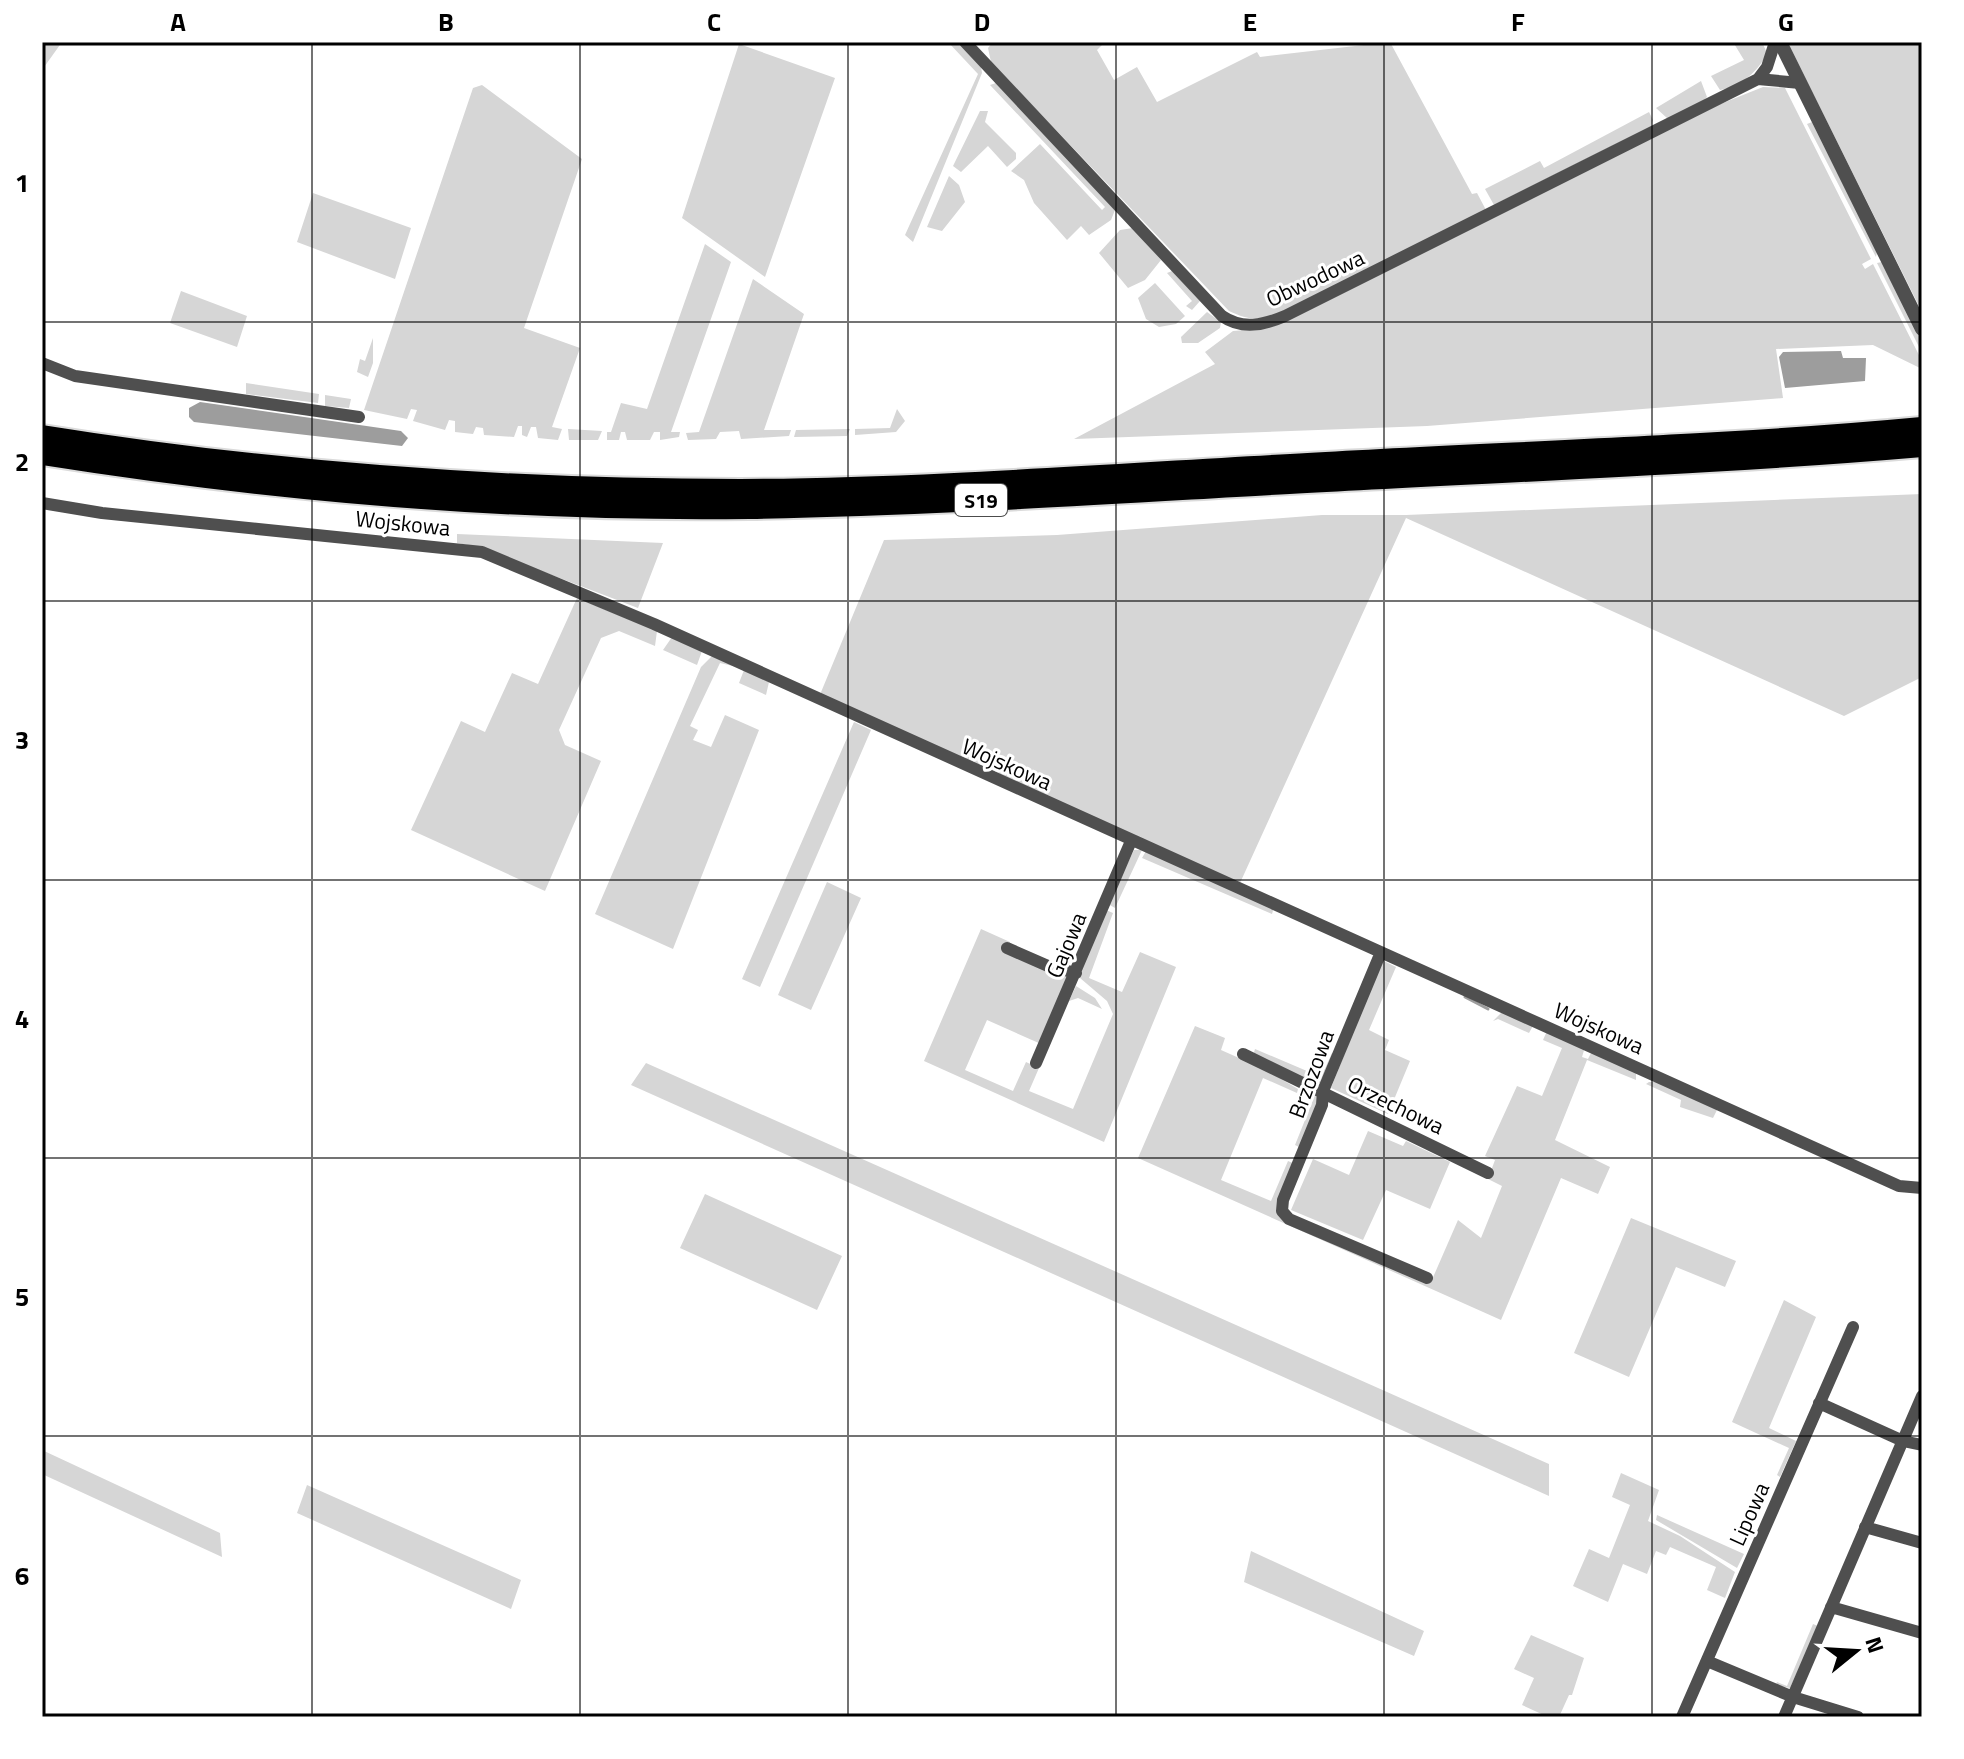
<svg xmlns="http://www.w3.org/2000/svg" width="1964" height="1759" viewBox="0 0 1964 1759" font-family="'Titillium Web',sans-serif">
<rect width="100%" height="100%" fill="#fff"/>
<!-- green -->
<path fill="#d6d6d6" d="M42,42H62L42,70Z
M948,42H958L981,66L982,73L913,242L905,235L978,74Z
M993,42H1105L1097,50L1114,80L1137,67L1157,102L1257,52L1260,57L1390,42L1472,194L1477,193L1486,210L1275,316C1256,321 1246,319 1229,311L991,62L988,48Z
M1733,42H1762L1767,53C1758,72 1741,86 1720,90L1711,76L1744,60Z
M1787,42H1922V312L1788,43Z
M739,44L835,78L765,277L682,218Z
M1701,81L1707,97L1704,100L1668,119L1656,108Z
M996,83L1115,210L1111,220L1089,235L1081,226L1067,240L1034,203L1024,180L1011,171L1040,144L1102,210L1105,207L990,85Z
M482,85L582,159L524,328L580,348L552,427L562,429L558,440L538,438L536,427H531L527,437L522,435V426H518L514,437L484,435L483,428L476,427L473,434L455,432V421L449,420L445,430L413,421L417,410L411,409L407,419L364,410L473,88Z
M1763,87L1785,88L1871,259L1862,264L1865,269L1873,264L1922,361V369L1873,345L1776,349L1783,398L1427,426L1074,439L1215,364L1205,352L1233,331L1270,328L1718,105Z
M980,111H988L985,122L1016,153V159L1007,167L988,146L961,172L953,166Z
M1649,112L1653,120L1651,126L1494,205L1485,189L1540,161L1544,168Z
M1812,122L1877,252L1876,257L1807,124Z
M949,176L959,185L965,202L942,231L927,227Z
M313,193L411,228L395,279L297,242Z
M1133,228L1161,260L1145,280L1128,288L1099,253L1120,230Z
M705,244L731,262L671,432H680L679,437L660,440V432H654L650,440H627L625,432H621L619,440H607V432H611L621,403L647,409Z
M1882,262L1922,340V353L1877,263Z
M1172,271L1200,301L1192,310L1186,306L1192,301L1167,273Z
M753,279L804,314L764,430H791L789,436L741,439L739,431L720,432L716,439L688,440L686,433L699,432Z
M1155,283L1185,316L1176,324L1159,327L1146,319L1138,298Z
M181,291L247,316L237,347L170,323Z
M1207,312L1221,322L1220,328L1198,343H1182L1181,337Z
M373,338V363L368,377L357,372L360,359L365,361Z
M246,383L319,394L318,403L246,394Z
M325,395L351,399L349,408L325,406Z
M897,409L905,421L896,432L855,435V429L890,428Z
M568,429L602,431L598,440H569Z
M850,429L847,436L794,437L796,430Z
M1922,494V677L1844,716L1406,518L1240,883L819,697L884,540L1057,535L1322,515H1406Z
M457,534L663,543L638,608L479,547L457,543Z
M577,598L657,631L655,646L619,631L601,638L559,730L565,745L601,761L545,891L411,830L461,721L485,732L512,673L538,684Z
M672,637L702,651L697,665L663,650Z
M712,656L737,667L720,663L690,726L698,730L693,740L711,747L725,715L759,730L673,949L595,914L701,667Z
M744,670L769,682L766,695L739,683Z
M854,722L871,730L760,987L742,979Z
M1134,850H1142L1115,908L1108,904Z
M1146,851L1274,907L1272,914L1142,858Z
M827,882L861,898L811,1010L778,995Z
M1106,910L1113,913L1089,978L1122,992L1140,952L1176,967L1104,1142L924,1061L981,929L1010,942L1006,949L1069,978L1041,1044L987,1020L965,1070L1013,1091L1026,1062L1039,1068L1029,1091L1073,1109L1113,1014L1107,1001L1080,978V971Z
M1382,960L1396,967L1369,1030L1389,1040L1385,1050L1410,1061L1388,1114L1331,1088Z
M1076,986L1095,998L1102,1009L1078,998L1069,1001Z
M1502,1012L1534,1024L1529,1033L1498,1019L1493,1021Z
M1195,1026L1225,1038L1221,1050L1266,1070L1298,1089L1297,1093L1263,1078L1221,1180L1271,1201L1288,1161L1295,1164L1279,1213L1431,1282L1458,1220L1481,1238L1502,1186L1488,1179L1495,1160L1485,1156L1517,1086L1542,1096L1562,1048L1543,1040L1547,1031L1585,1047L1582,1057L1588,1059L1592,1051L1636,1073V1080L1587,1060L1555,1140L1610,1167L1598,1194L1561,1178L1501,1320L1138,1158Z
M1255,1049L1321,1077L1332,1053L1333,1056L1319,1085L1253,1056Z
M646,1063L1549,1464V1496L631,1085Z
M1649,1082H1661L1718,1108L1713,1118L1680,1107L1681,1100L1646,1084Z
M1308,1092L1316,1094L1319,1100L1299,1147L1295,1145L1313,1100L1304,1096Z
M1368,1131L1403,1146L1406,1141L1450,1162L1430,1209L1386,1190L1363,1240L1291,1210L1313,1159L1349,1175Z
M705,1194L842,1256L817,1310L680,1248Z
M1631,1218L1736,1261L1725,1287L1676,1267L1629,1377L1574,1353Z
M1784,1300L1816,1317L1769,1428L1796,1441L1780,1477L1777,1475L1789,1448L1732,1422Z
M42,1450L220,1533L222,1557L42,1474Z
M1621,1473L1659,1490L1648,1521L1680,1536L1735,1572L1725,1598L1707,1590L1716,1567L1670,1547L1666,1555L1656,1551L1647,1574L1623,1564L1608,1602L1573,1586L1589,1549L1609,1558L1630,1505L1612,1497Z
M307,1485L521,1580L511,1609L297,1513Z
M1657,1515L1744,1554L1737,1568L1656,1520Z
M1251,1551L1424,1631L1414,1656L1244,1582Z
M1813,1624L1818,1626L1790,1688L1776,1685L1777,1682L1787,1686Z
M1531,1635L1584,1658L1572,1695H1569L1559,1717H1548L1522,1705L1534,1678L1514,1669Z"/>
<!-- water -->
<path fill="#9d9d9d" d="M1841,351L1843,358H1866L1865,381L1785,388L1779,357L1783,352Z
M200,402L401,431L408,438L402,446L194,422L189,417V408Z"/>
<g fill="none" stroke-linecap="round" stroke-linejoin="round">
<!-- stream -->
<path stroke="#9d9d9d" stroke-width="3" d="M1465,997L1488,1009"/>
<!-- motorway casing -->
<g stroke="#dbdbdb" stroke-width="26">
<path id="motorway" d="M42,436C272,473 507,490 740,490C929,489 1119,474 1308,464C1512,452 1718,447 1922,428
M42,454C275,491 513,511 749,508C929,505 1109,493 1289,483C1500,471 1711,464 1922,446"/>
</g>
<!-- minor -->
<path stroke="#4f4f4f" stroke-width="12" d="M965,42L1222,316C1242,330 1264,325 1285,316L1758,79L1800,83
M1758,79L1767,67L1775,42
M42,363L75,376L359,417
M42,503L102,513L482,552L654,624L1899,1186L1922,1188
M1007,948L1048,966L1076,973
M1381,952L1323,1091L1322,1105L1283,1200L1282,1211L1289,1219L1427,1278
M1243,1054L1488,1173
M1036,1063L1131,841
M1819,1403L1903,1441L1922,1445
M1865,1527L1922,1543
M1831,1607L1922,1633
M1707,1661L1793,1697L1858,1717
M1682,1717L1853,1327
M1784,1717L1922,1396"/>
<!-- tertiary -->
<path stroke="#4f4f4f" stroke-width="14" d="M1780,42L1922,329"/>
<!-- motorway -->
<use href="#motorway" stroke="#000" stroke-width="22"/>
</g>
<!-- grid -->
<path fill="none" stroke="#000" stroke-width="2" stroke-opacity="0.55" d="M312,42V1717M580,42V1717M848,42V1717M1116,42V1717M1384,42V1717M1652,42V1717M42,322H1922M42,601H1922M42,880H1922M42,1158H1922M42,1436H1922"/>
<g text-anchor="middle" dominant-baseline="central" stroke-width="6" stroke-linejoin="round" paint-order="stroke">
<!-- shield labels -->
<rect fill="#fff" stroke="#4c4c4c" stroke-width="2" x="955" y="484" width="52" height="32" rx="6"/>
<g font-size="20" font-weight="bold" fill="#000">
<text x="981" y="500">S19</text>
</g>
<!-- street labels -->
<g font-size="22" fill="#000" stroke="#fff">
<text transform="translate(1315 278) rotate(-25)">Obwodowa</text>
<text transform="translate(403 523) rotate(6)">Wojskowa</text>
<text transform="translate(1007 764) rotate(24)">Wojskowa</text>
<text transform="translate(1066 945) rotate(-67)">Gajowa</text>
<text transform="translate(1599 1028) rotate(24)">Wojskowa</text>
<text transform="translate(1311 1074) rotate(-70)">Brzozowa</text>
<text transform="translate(1396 1105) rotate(26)">Orzechowa</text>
<text transform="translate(1749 1514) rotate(-66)">Lipowa</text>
</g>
</g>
<!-- border -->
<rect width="1964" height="1759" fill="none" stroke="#ffffff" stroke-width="88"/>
<!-- north arrow -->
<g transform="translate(1856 1651) rotate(72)" stroke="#ffffff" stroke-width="6" paint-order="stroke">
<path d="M0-6L14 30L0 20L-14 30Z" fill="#000000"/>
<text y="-12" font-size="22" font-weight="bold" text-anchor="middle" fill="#000000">N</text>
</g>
<rect x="44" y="44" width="1876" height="1671" fill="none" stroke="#000" stroke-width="3"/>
<g font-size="26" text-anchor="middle" font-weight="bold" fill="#000">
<text x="178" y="31">A</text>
<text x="446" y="31">B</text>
<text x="714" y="31">C</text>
<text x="982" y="31">D</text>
<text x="1250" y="31">E</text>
<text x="1518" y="31">F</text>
<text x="1786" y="31">G</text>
<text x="22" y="192">1</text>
<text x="22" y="471">2</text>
<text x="22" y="749">3</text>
<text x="22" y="1028">4</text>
<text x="22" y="1306">5</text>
<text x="22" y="1585">6</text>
</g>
</svg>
